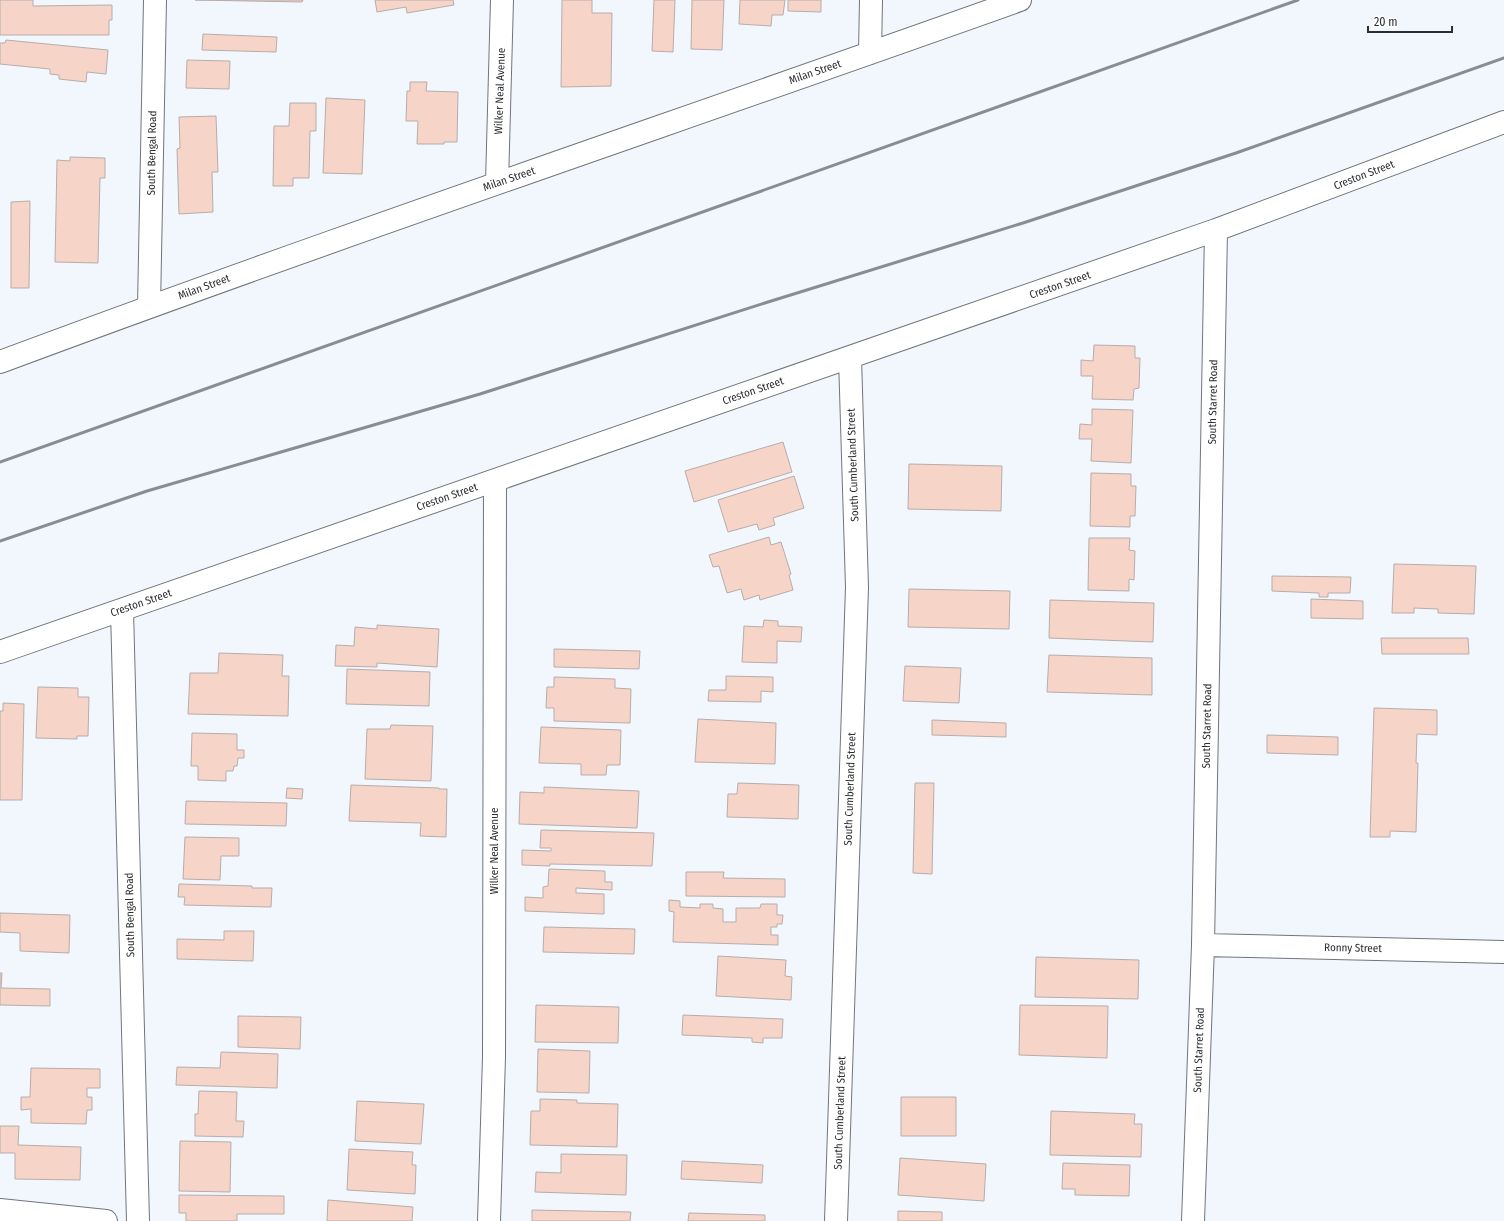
<svg xmlns="http://www.w3.org/2000/svg" width="1504" height="1221" viewBox="0 0 1504 1221" font-family="'Fira Sans Condensed',sans-serif">
<rect width="100%" height="100%" fill="#f2f7fd"/>
<!-- building -->
<path fill="#f7d4c8" stroke="#b6adab" d="M0,0H33V6L112,5V20H109V35H0Z
M195,0H303L302,2Z
M375,0H453L454,5L407,13L406,7L377,12Z
M562,0H592V13H612L611,86L561,87Z
M654,0H675L673,52L652,51Z
M692,0H724L722,50L691,49Z
M740,0H785L783,15H772L771,26L739,24Z
M788,0H821V12L788,11Z
M203,34L277,37L276,52L202,50Z
M6,40L108,50L106,74L87,72L86,82L59,79V75L50,74V69L0,64V43H5Z
M187,60L230,61L229,89L186,88Z
M410,82H427L426,91L458,92L457,142H444V144H417L418,121H406L407,91H410Z
M326,98L365,100L362,174L323,173Z
M290,103H316V131H310L309,178H293V186H273L274,126H289Z
M216,116L218,172H212L213,212L179,214L177,149L180,148L179,117Z
M70,157L105,158V178H100L98,263L55,262L57,160L70,161Z
M30,201L29,288H11V202Z
M1094,345L1135,346V358H1140L1139,388L1134,389L1133,400L1092,399L1093,376H1081V360L1093,361Z
M1092,409L1133,410L1131,463L1091,461L1092,439H1079L1080,424L1092,425Z
M783,442L792,472L694,502L685,471Z
M909,464L1002,466L1001,511L908,509Z
M1091,473L1131,474V486H1136L1135,516H1130V527L1090,526Z
M794,476L804,508L773,518L775,525L759,530L757,524L728,532L718,500Z
M769,537L771,545L781,542L791,574L789,575L793,590L760,600L759,595L744,600L741,589L727,593L719,566L713,567L709,555Z
M1089,538H1130L1129,550L1135,551L1134,580L1129,579V591L1088,590Z
M1394,564L1476,566L1474,614L1438,613V609L1414,608V613H1392Z
M1272,576L1351,577L1350,593H1328V597H1319V593L1272,591Z
M909,589L1010,591L1009,629L908,627Z
M1311,599L1363,601V619L1311,618Z
M1050,600L1154,603L1153,642L1049,638Z
M764,620L778,621V626L802,627L801,642L777,641V663L742,662L744,626L763,627Z
M377,625L439,629L437,667L377,663V667L335,666L336,645L354,646L355,627L377,629Z
M1381,638H1468L1469,654H1382Z
M554,649L640,651L639,669L554,667Z
M219,653L283,655L282,676H289L288,716L188,714L190,673H218Z
M1049,655L1152,658V695L1047,692Z
M905,666L961,668L959,703L903,701Z
M347,669L430,672L429,706L346,704Z
M726,676L773,677V692L761,691V702L708,701L709,690H726Z
M554,677L615,679V688L631,689L630,723L554,721V708H546L547,687H554Z
M38,687L78,688V697H89L88,736H77V739L36,738Z
M3,703L24,704L22,800H0V711H3Z
M1374,708L1437,710V735L1417,734L1416,763H1418L1416,832L1390,831V837H1370Z
M698,719L776,723L775,764L695,762Z
M932,720L1006,723V737L932,735Z
M391,725L433,726L431,781L365,779L367,729H390Z
M541,727L621,730L620,765H607L606,775H581V764L539,763Z
M192,733L237,734V750H244V758H238L237,766H234L233,771H226V781L198,780V766H191Z
M1267,735L1338,737V755L1267,753Z
M738,783L799,785L798,819L727,817L728,794H737Z
M915,783H934L932,874L913,873Z
M351,785L439,788V789H447L446,837L420,836L421,823L349,821Z
M544,787L639,791L637,828L519,824L520,792L544,793Z
M287,788L303,789L302,799L286,798Z
M186,801L287,803L286,826L185,824Z
M541,830L654,833L652,866L550,864V866L522,865V850L551,851V848H540Z
M185,837L239,838V856H221L220,880L183,879Z
M549,869L605,871V882H612V890L576,888V893L604,894V914L525,911V897L543,898V887L548,886Z
M686,872H724L723,878L785,879V897L686,896Z
M179,884L252,886V888H272L271,907L184,905L185,897H178Z
M669,900L680,901V907L700,908V904H713V908L723,909V922H736V908H760L761,904H777V915H783L782,924H777V927H771V935H778V945L673,942L674,912L669,911Z
M0,913L70,915L69,953L20,951V933L0,932Z
M544,927L635,929L634,954L543,952Z
M224,931H254L253,961L177,959V939L224,940Z
M718,956L786,960L785,976L792,977L791,1000L716,996Z
M1036,957L1139,960L1138,999L1035,997Z
M0,973H2L1,988L50,989V1006L0,1005Z
M536,1005L619,1007L618,1043L535,1042Z
M1020,1005L1108,1006L1107,1058L1019,1055Z
M683,1015L783,1019L782,1038H763V1043L752,1042V1038L682,1035Z
M238,1016L301,1017L300,1049L238,1047Z
M538,1049L590,1051L589,1093L537,1092Z
M221,1052L278,1054L277,1088L176,1085L177,1067L220,1068Z
M31,1068L100,1069V1088H87V1097H92V1110H87L86,1124L31,1123V1109L21,1110V1097H30Z
M199,1091L237,1092L236,1121H244L243,1137L195,1136V1114H198Z
M901,1097H956V1136H901Z
M540,1099L577,1100V1103L618,1104L617,1147L530,1145L531,1111H540Z
M357,1101L424,1104L421,1144L355,1141Z
M1051,1111L1135,1114L1134,1124H1142L1141,1157L1050,1155Z
M0,1126H19L18,1145L81,1147L80,1180L15,1179V1153H0Z
M180,1141L231,1142L230,1192L179,1191Z
M349,1149L413,1152L412,1165H416L415,1194L347,1190Z
M561,1154L627,1155L626,1195L535,1192L536,1172L561,1173Z
M900,1158L986,1164L984,1201L898,1195Z
M682,1161L763,1165L762,1183L681,1179Z
M1063,1163L1130,1165L1129,1196L1075,1195V1189H1062Z
M179,1195L284,1196V1214H237V1221H186V1213H179Z
M328,1200L413,1207L412,1221H327Z
M532,1210L631,1212L630,1221H532Z
M898,1211L942,1212V1221H898Z
M689,1213L765,1215V1221H688Z"/>
<g fill="none" stroke-linecap="round" stroke-linejoin="round">
<!-- street casing -->
<g stroke="#71757b" stroke-width="24">
<path id="street" d="M870,53L871,0
M497,183L502,0
M149,307L155,0
M0,362C338,236 680,121 1020,0
M122,610L138,1221
M0,652L1216,230L1504,122
M1203,945L1504,952
M0,1210L106,1221
M489,1221L494,1057L495,481
M836,1221L857,587L850,358
M1193,1221L1203,945L1216,230"/>
</g>
<!-- street -->
<use href="#street" stroke="#fff" stroke-width="22"/>
<!-- rail -->
<path stroke="#898c91" stroke-width="3" d="M0,462L1298,0
M0,541L147,491L480,394L768,302L1023,223L1236,153L1504,58"/>
</g>
<g text-anchor="middle" dominant-baseline="central" stroke-width="3" stroke-linejoin="round" paint-order="stroke">
<!-- street labels -->
<g font-size="11" fill="#2b2d30" stroke="#fff">
<text transform="translate(815 72) rotate(-19)">Milan Street</text>
<text transform="translate(500 91) rotate(-88)">Wilker Neal Avenue</text>
<text transform="translate(152 153) rotate(-89)">South Bengal Road</text>
<text transform="translate(1364 175) rotate(-21)">Creston Street</text>
<text transform="translate(509 179) rotate(-19)">Milan Street</text>
<text transform="translate(1060 285) rotate(-19)">Creston Street</text>
<text transform="translate(204 287) rotate(-20)">Milan Street</text>
<text transform="translate(753 391) rotate(-19)">Creston Street</text>
<text transform="translate(1213 402) rotate(-89)">South Starret Road</text>
<text transform="translate(853 465) rotate(-92)">South Cumberland Street</text>
<text transform="translate(447 497) rotate(-19)">Creston Street</text>
<text transform="translate(141 603) rotate(-19)">Creston Street</text>
<text transform="translate(1207 726) rotate(-89)">South Starret Road</text>
<text transform="translate(850 789) rotate(-88)">South Cumberland Street</text>
<text transform="translate(494 851) rotate(-90)">Wilker Neal Avenue</text>
<text transform="translate(130 915) rotate(-91)">South Bengal Road</text>
<text transform="translate(1353 948) rotate(1)">Ronny Street</text>
<text transform="translate(1199 1050) rotate(-88)">South Starret Road</text>
<text transform="translate(840 1113) rotate(-88)">South Cumberland Street</text>
</g>
</g>
<!-- scale -->
<path d="M1368 26v6h84v-6" fill="none" stroke="#2b2d30" stroke-width="2"/>
<text x="1374" y="26" font-size="12" fill="#2b2d30" stroke="#ffffff" stroke-width="3" paint-order="stroke">20 m</text>
</svg>
